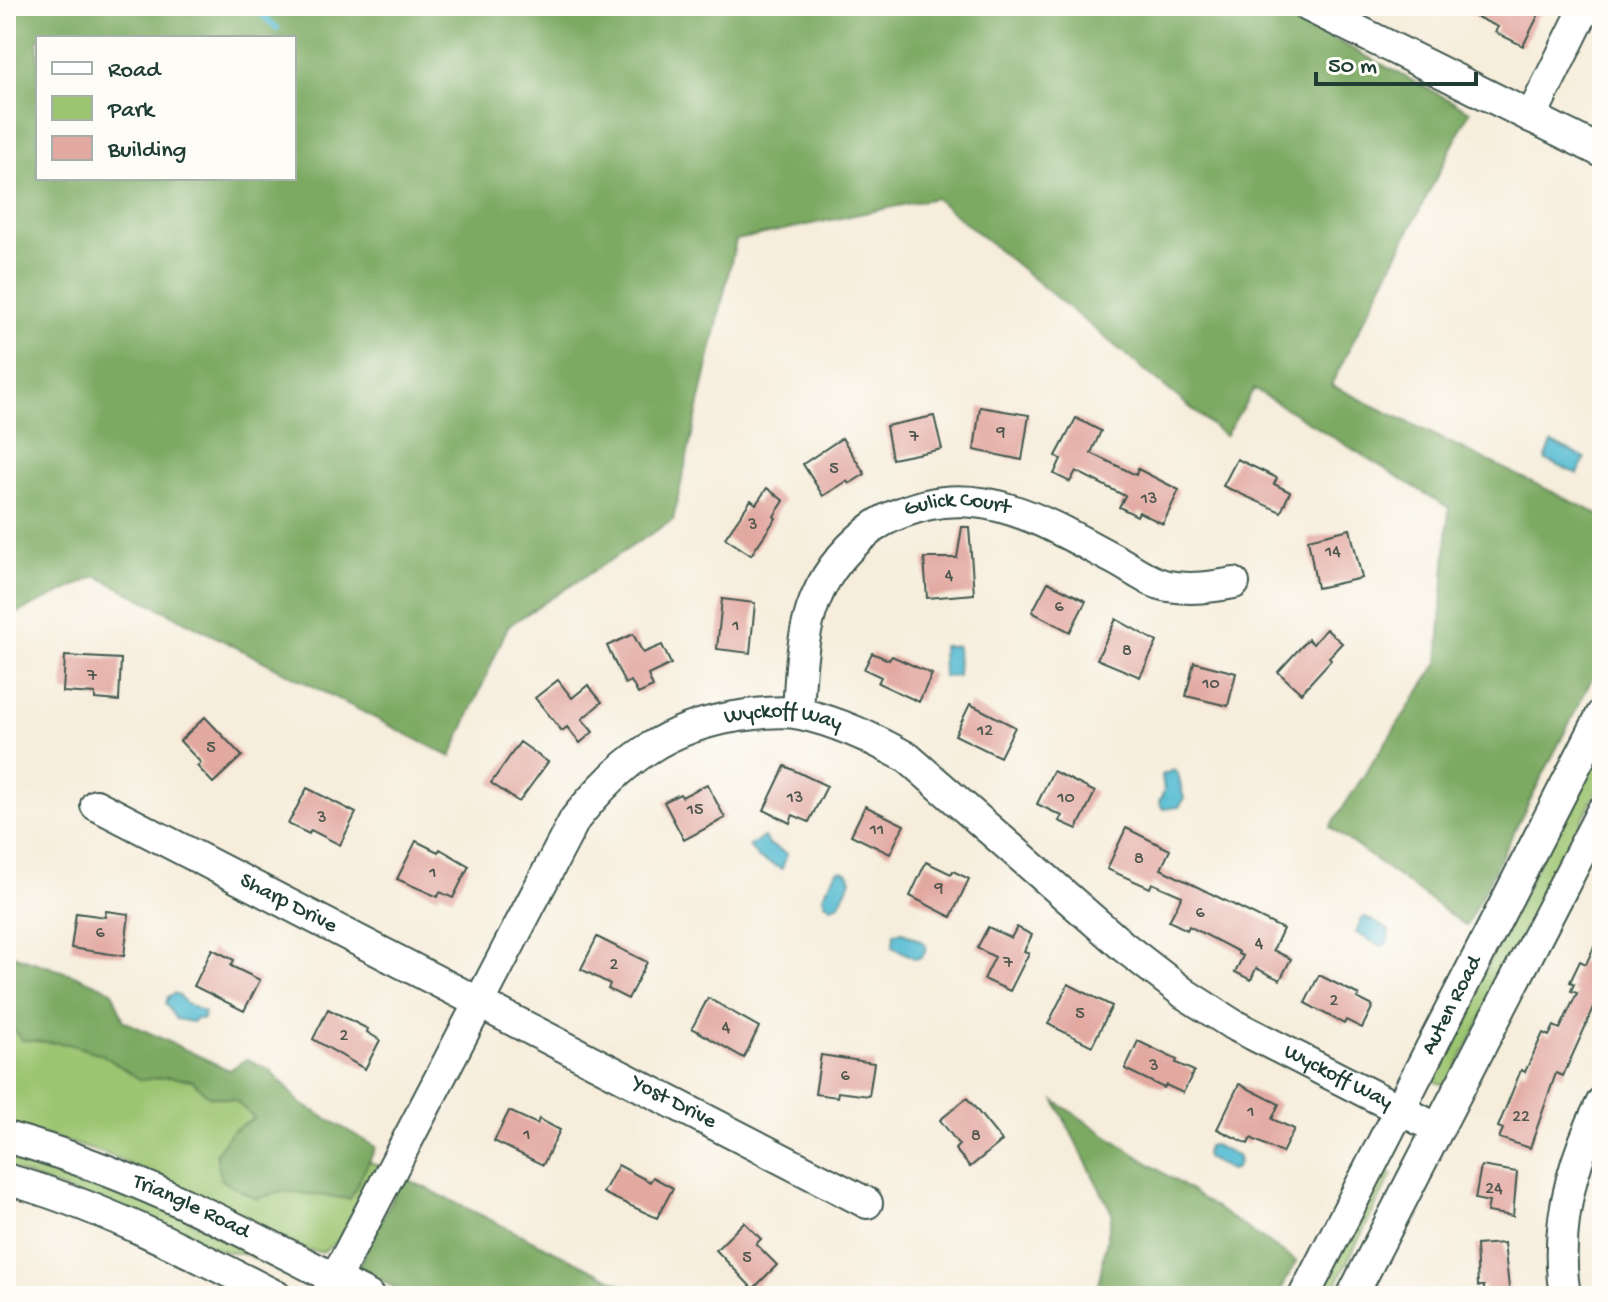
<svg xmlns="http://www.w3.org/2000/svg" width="1608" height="1302" viewBox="0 0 1608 1302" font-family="'Gochi Hand',sans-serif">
<rect width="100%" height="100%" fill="#fdfcf7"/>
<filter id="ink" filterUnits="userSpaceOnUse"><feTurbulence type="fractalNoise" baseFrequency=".0125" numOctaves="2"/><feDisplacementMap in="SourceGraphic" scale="16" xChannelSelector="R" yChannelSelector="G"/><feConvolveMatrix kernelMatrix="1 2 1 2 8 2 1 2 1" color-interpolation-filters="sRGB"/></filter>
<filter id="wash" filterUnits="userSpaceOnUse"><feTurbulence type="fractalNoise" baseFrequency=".006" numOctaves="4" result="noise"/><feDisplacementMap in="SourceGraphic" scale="32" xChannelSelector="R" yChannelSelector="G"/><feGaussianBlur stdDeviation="1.8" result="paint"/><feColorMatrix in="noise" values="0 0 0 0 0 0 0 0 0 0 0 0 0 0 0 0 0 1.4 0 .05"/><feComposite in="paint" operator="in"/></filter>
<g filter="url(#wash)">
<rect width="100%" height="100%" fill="#f6eddb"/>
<!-- green -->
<path fill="#9cc571" stroke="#5e8152" stroke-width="2" d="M1602,736V781L1450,1080L1445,1085L1435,1082L1432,1076Z
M6,1016L192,1077L379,1166L340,1240L322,1252L308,1251L112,1156L6,1123Z
M6,1158L154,1202L299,1277L295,1279L248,1255L217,1250L6,1167Z
M1386,1168L1392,1174L1330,1296H1319Z"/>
<!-- forest -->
<path fill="#7daa63" stroke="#4e744c" stroke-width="2" fill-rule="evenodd" d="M6,6H1271L1470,111L1331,385L1602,516V659L1466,926L1330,827L1438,663L1449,508L1254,389L1225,436L935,198L736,240L673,520L508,626L451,757L97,576L6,618ZM38,38H294V178H38Z
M6,648L13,745L6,754Z
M6,953L74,975L112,991L124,1021L229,1070L247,1059L272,1071L300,1103L376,1147L350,1199L283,1191L256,1199L221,1180L216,1153L232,1131L254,1118L235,1100L208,1096L192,1080L168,1077L141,1080L101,1054L68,1044L22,1040L6,1021Z
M1055,1101L1296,1261L1278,1296H1096L1112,1213Z
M403,1177L646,1296H412L357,1269Z"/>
<!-- water -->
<path fill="#54bbd2" stroke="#3a7c83" stroke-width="2" d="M1552,443L1585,458L1578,474L1545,460Z
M942,646H957L958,676L943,677Z
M1174,770L1178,774L1184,799L1179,807L1163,809L1159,802L1164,791L1162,775Z
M764,837L768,844L787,854L782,869L758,858L749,846Z
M843,870L848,873L851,880L839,904L832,907L825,903L823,896L837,871Z
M1365,917L1389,930L1388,942L1381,946L1356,933L1361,920Z
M903,932L924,943L926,949L922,957L916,959L893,947L894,933Z
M175,993L180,996L186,1004L204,1012L203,1019H195L192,1022L176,1019L166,1004L168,997Z
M1214,1145L1237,1156L1239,1162L1235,1169L1230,1170L1206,1158L1205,1153L1208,1146Z"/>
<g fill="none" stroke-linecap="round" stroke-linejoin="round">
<!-- stream -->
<path stroke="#54bbd2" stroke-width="6" d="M252,6L277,28"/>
</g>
<g id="blocks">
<!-- building -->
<path fill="#e2a9a1" d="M1454,6H1543L1523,46L1495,32L1498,27Z
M980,407L1029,415L1022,460L974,450Z
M934,416L942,449L892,459L886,426Z
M1076,418L1101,431L1091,453L1136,475L1138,469L1179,490L1163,524L1139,512L1137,516L1119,507L1125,496L1076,471L1070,482L1054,474L1061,459L1056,456Z
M842,438L865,474L849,484L847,481L823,496L803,464Z
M1237,459L1277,478L1274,484L1290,492L1281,512L1223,486Z
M767,488L784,501L774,516L776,518L751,555L725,538L751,500L756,504Z
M962,527H969L974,594L927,598L924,558H957Z
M1350,529L1362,578L1317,588L1308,539Z
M1048,582L1086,601L1070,632L1032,612Z
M722,599L755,603L750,653L717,649Z
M1116,619L1157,642L1140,677L1097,659Z
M1326,629L1342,643L1329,657L1331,660L1301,693L1278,672L1308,639L1313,644Z
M633,634L643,653L662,645L671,664L648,675L653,687L638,694L631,681L625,684L607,646Z
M872,653L889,660L892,656L932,674L919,702L878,683L881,677L864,669Z
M65,656L121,659L119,701L95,699V694L63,692Z
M1194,662L1236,673L1228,706L1186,696Z
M558,680L572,698L588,685L602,702L582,719L593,732L580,743L567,727L562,731L535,698Z
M970,704L1015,727L1000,757L955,735Z
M205,717L242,756L213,783L197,766L201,763L180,741Z
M520,742L548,762L519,802L491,783Z
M785,766L827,786L809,822L793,815L790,823L764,810Z
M1053,771L1095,792L1077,829L1059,821L1062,816L1037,804Z
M707,784L725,818L684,840L664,802L680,794L682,797Z
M307,788L356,813L340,845L311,830L309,834L288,824Z
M865,806L904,825L890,854L851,835Z
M1126,828L1170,850L1161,869L1283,929L1273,950L1291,959L1280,980L1256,968L1251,980L1235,972L1243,956L1238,954L1239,952L1189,926L1187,930L1169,921L1182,896L1152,883L1150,888L1107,869Z
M416,841L438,852L440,849L469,866L453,898L440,892L438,897L397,879Z
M926,862L951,874L953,871L969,879L951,917L910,896Z
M106,911L129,914L124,956L71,948L76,913L105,917Z
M988,927L1011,938L1017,927L1032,935L1024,951L1029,953L1010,991L984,979L995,957L977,948Z
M1602,930V1006L1596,1003L1563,1076L1556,1073L1530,1148L1499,1138L1503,1129L1498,1127L1521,1070L1525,1072L1543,1033L1549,1036L1554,1026L1560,1029L1577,993L1571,991L1574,984L1570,982L1580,961L1586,964Z
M597,937L647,962L628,999L608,989L610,984L581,969Z
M212,949L234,960L231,966L260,980L244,1011L194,986Z
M1319,975L1359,995L1357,998L1373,1006L1362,1028L1346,1020L1344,1024L1305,1003Z
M1068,984L1112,1006L1092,1046L1048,1024Z
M708,998L759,1027L744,1058L692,1028Z
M328,1009L368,1029L367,1032L380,1040L365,1069L313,1039Z
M1138,1041L1177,1060L1176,1063L1194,1071L1183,1093L1166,1085L1164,1088L1125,1069Z
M821,1055L874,1063L869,1096L838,1092L837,1097L815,1094Z
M1239,1084L1279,1104L1272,1119L1294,1129L1282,1153L1251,1138L1248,1144L1217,1129Z
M967,1098L1002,1141L970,1167L955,1149L959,1145L940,1120Z
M509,1111L537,1124L539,1119L560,1130L543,1165L494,1141Z
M618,1165L650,1182L653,1177L673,1188L657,1218L603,1193Z
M1481,1166L1517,1172L1513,1216L1487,1212L1489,1202L1475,1199Z
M744,1222L761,1239L756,1244L777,1265L753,1289L716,1250Z
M1504,1243L1510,1296H1484V1286H1478L1476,1245Z"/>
</g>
</g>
<g filter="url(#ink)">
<use href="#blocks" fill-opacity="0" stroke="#3f574d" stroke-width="2"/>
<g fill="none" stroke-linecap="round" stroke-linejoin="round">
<!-- minor casing -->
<g stroke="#3f574d" stroke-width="34">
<g id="minor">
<path d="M1308,6L1602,152"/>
<path d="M1531,117L1586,6"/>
<path id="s1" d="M798,713C802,635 805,580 871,529C886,517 907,510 926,505C996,489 1055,528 1114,559C1130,567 1150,583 1168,586C1191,590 1212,587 1234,583"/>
<path id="s2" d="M96,805L867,1203"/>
<path id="s3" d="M6,1137C135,1172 250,1235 368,1296"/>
<path d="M6,1179C102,1206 188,1251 276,1296"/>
<path id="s4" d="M326,1296L575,819C620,762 666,726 740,716C759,713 782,710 801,714C839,722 874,739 908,758L1124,947L1185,994L1232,1024L1438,1129"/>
<path id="s5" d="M1304,1296L1602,714"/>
<path d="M1352,1296L1602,811"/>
<path d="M1565,1296C1554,1228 1571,1163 1602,1102"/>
</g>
</g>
<!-- minor -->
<use href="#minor" stroke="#fff" stroke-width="30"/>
</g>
</g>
<g text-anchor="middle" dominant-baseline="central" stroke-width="8" stroke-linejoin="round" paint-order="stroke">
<!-- number labels -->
<g font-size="18" fill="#50584f">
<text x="1001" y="432">9</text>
<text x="914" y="437">7</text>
<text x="834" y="469">5</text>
<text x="1149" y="499">13</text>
<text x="753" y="525">3</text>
<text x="1333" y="552">14</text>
<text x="949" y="576">4</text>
<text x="1059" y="607">6</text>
<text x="736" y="626">1</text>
<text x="1127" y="651">8</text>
<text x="92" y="676">7</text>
<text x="1211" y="684">10</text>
<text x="985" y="731">12</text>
<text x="211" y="748">5</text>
<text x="795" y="798">13</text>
<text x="1066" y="798">10</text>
<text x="695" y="810">15</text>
<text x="322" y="818">3</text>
<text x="877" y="830">11</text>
<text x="1139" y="859">8</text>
<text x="433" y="873">1</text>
<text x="939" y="888">9</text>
<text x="1200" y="913">6</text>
<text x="100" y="933">6</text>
<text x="1259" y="944">4</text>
<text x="1008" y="963">7</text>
<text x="614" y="965">2</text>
<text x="1334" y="1001">2</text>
<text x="1080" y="1014">5</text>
<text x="726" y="1028">4</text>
<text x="344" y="1036">2</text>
<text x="1154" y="1066">3</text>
<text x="845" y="1076">6</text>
<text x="1251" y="1112">1</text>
<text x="1521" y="1117">22</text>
<text x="527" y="1135">1</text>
<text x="976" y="1136">8</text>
<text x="1494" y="1189">24</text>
<text x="747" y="1258">5</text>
</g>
<!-- street labels -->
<g font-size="22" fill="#1f3d34" stroke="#fdfcf7">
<text stroke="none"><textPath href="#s1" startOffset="298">Gulick Court</textPath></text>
<text stroke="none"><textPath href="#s4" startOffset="782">Wyckoff Way</textPath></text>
<text stroke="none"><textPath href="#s2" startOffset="216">Sharp Drive</textPath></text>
<text stroke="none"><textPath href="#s5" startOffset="326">Auten Road</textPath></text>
<text stroke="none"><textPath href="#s4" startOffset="1454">Wyckoff Way</textPath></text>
<text stroke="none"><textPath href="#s2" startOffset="650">Yost Drive</textPath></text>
<text stroke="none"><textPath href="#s3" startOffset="198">Triangle Road</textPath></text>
</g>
</g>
<!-- margin -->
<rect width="1608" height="1302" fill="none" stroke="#fdfcf7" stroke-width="32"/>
<!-- legend -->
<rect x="36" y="36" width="260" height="144" fill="#fdfcf7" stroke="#a4b0a9" stroke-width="2"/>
<rect x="52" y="62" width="40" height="12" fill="#ffffff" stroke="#a4b0a9" stroke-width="2"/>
<text x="108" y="76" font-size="24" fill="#1f3d34">Road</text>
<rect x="52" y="96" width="40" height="24" fill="#9cc571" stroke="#a4b0a9" stroke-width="2"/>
<text x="108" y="116" font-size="24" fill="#1f3d34">Park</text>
<rect x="52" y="136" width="40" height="24" fill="#e2a9a1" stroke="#a4b0a9" stroke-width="2"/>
<text x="108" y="156" font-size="24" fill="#1f3d34">Building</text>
<!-- scale -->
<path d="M1316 72v12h160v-12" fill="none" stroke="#1f3d34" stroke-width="4"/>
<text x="1328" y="72" font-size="24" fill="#1f3d34" stroke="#fdfcf7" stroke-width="6" paint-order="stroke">50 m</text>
</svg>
